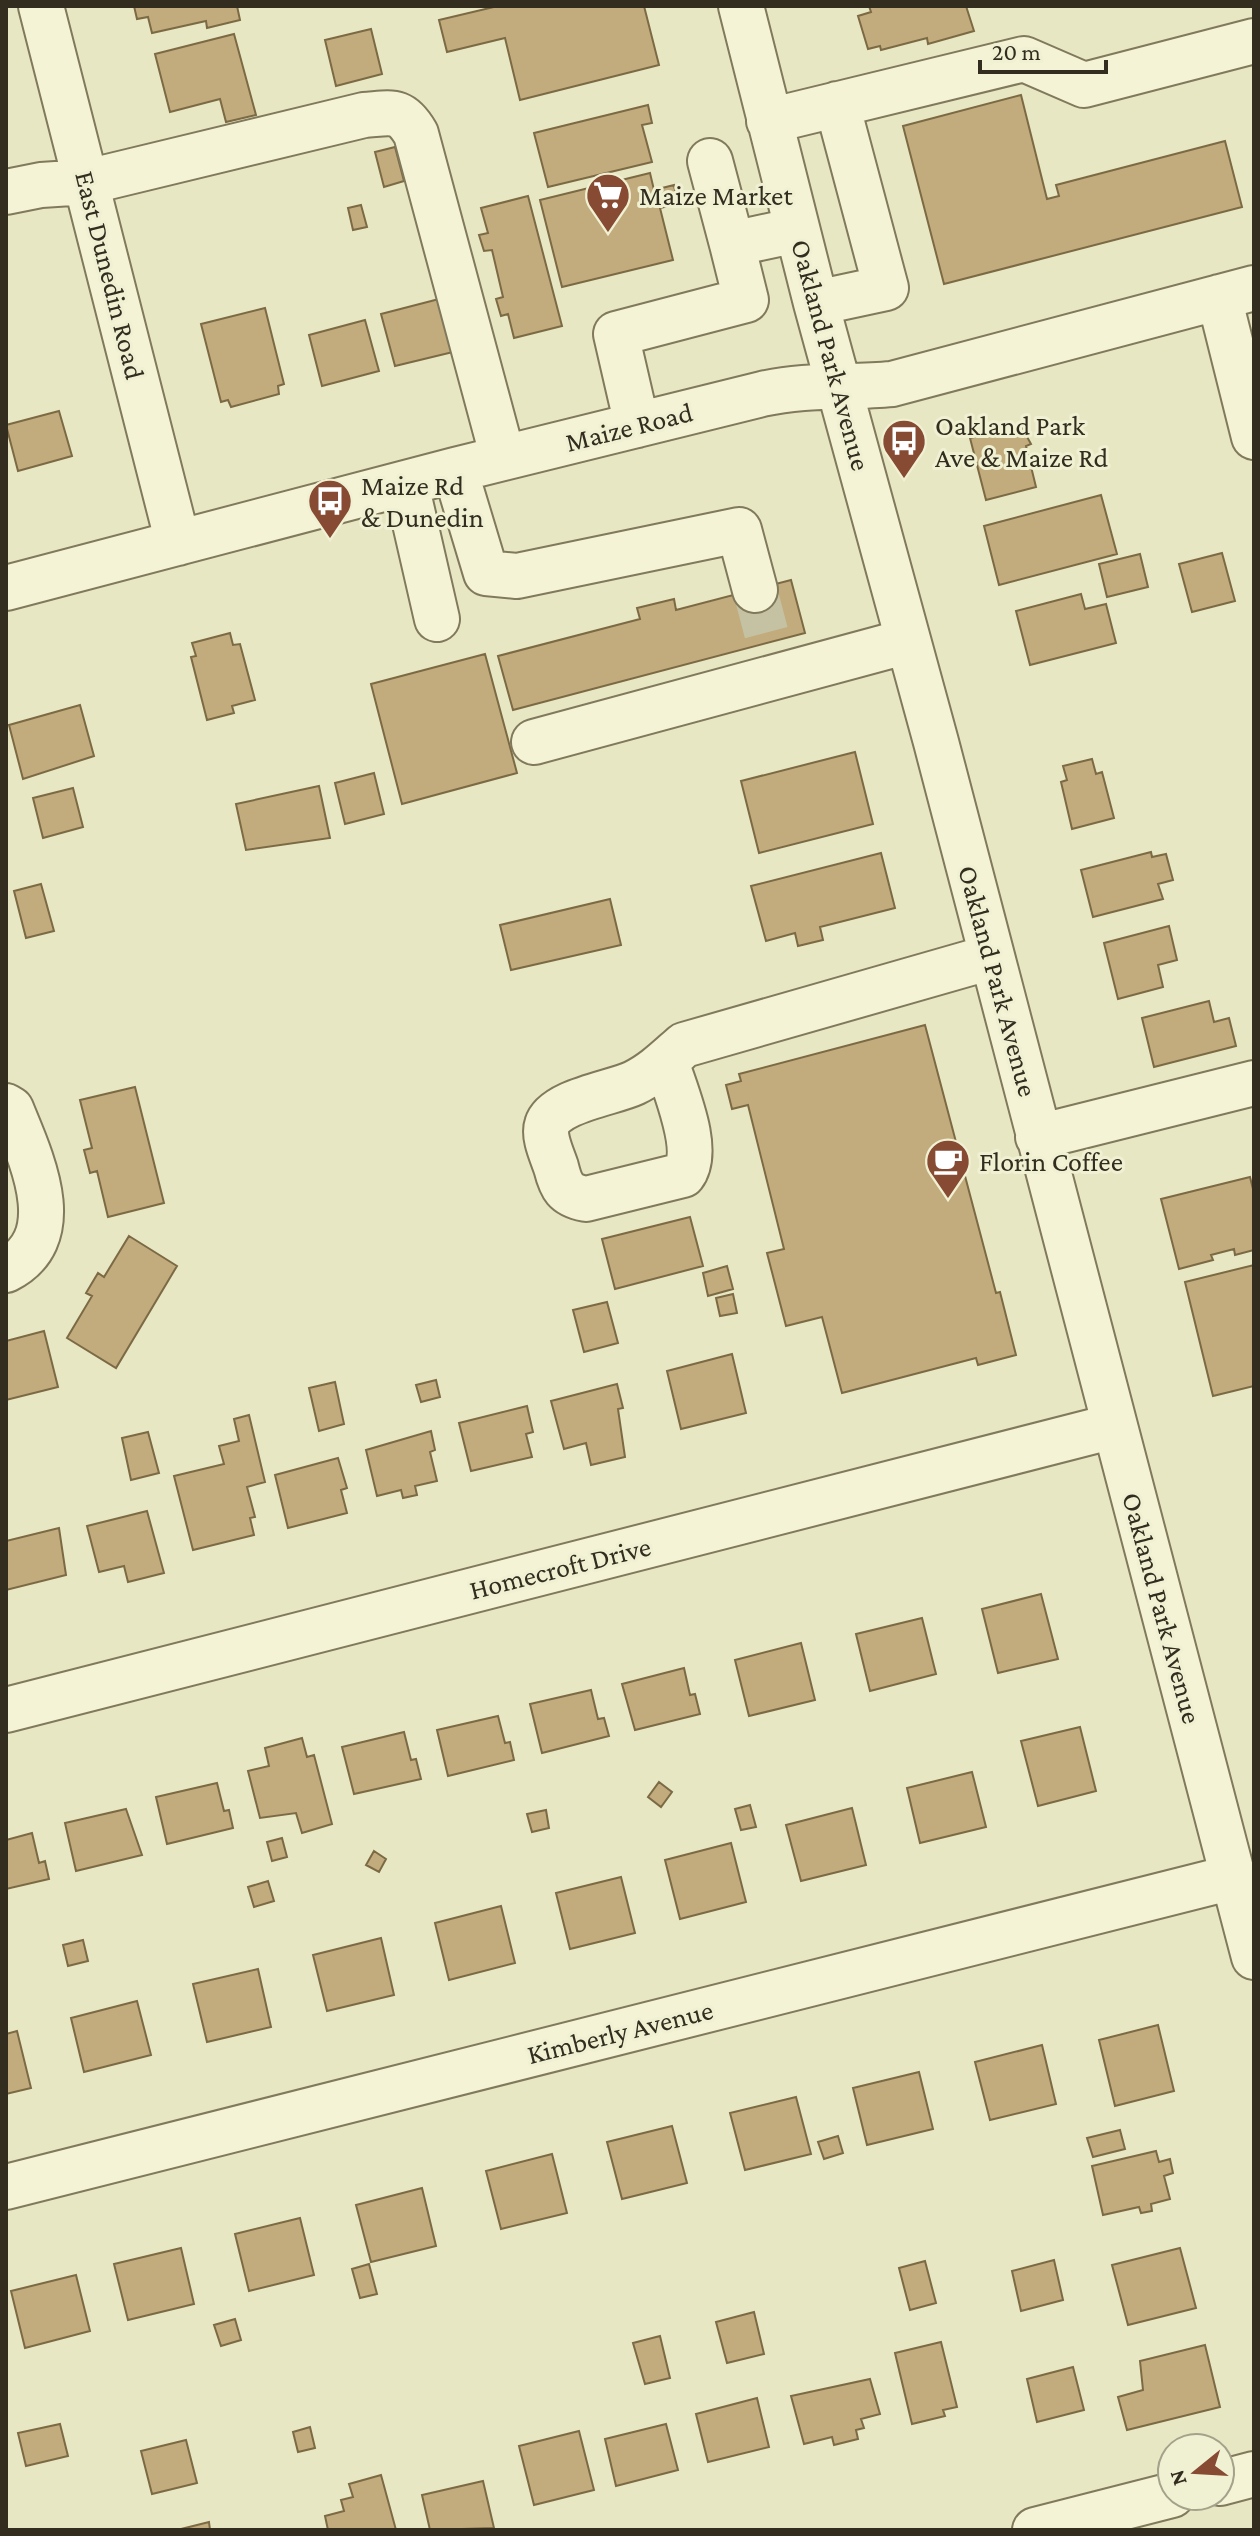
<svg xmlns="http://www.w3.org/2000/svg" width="1260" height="2536" viewBox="0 0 1260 2536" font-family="'Crimson Pro',serif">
<rect width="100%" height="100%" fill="#e8e7c3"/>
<!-- building -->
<path fill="#c2ac7d" stroke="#7c6a45" stroke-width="2" d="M134,6H237L240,20L207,28L206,21L152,33L148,17L137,19Z
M498,6H644L659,65L520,100L505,38L447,52L439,20Z
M869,6H966L974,31L928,44L927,38L881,50L880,46L868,49L858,16L871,12Z
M371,29L382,74L336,86L325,40Z
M234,34L256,115L226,122L220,99L170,112L155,54Z
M1021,95L1047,199L1059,196L1056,185L1225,141L1242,207L944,284L903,126Z
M648,105L652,123L642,125L652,162L548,187L534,133Z
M395,147L404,181L384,187L375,152Z
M650,173L654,190L674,185L678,204L660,208L673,260L562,287L540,200Z
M528,196L562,326L514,338L508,314L501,316L496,299L503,297L492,250L484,251L479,235L488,233L481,208Z
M361,205L367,227L353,230L348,208Z
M439,299L453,352L395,366L381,314Z
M265,308L284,384L278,386L279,394L231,407L228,400L221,402L201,324Z
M365,320L379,371L322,386L309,335Z
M59,411L72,456L18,471L6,425Z
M1021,426L1031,444L1026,446L1036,487L986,500L970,438Z
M1101,495L1117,554L999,585L984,526Z
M1222,553L1235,601L1192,612L1179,564Z
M1140,554L1148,587L1107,597L1099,564Z
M791,580L805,633L513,710L498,656L640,619L637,608L674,599L676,610Z
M1081,594L1085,609L1106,604L1116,643L1030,665L1016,611Z
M230,633L233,645L240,644L255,700L232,706L234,713L207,720L191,657L196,656L192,643Z
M485,654L517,773L402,804L371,684Z
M80,705L94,756L23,779L9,725Z
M855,752L873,824L759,853L741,781Z
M1092,759L1096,774L1102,772L1114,818L1072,829L1061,782L1067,780L1063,766Z
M374,773L384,814L345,824L335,783Z
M319,786L330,838L246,850L236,804Z
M73,788L83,827L43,838L33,798Z
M1151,852L1152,857L1166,854L1173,880L1158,884L1163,899L1093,917L1081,870Z
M881,853L895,908L820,927L823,940L798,946L795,933L766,941L751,886Z
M41,884L54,931L26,938L14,891Z
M610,899L621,945L511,970L500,925Z
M1169,926L1177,960L1158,965L1163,987L1118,999L1104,943Z
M1209,1001L1214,1022L1229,1018L1236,1046L1154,1067L1142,1018Z
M925,1025L996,1293L1000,1292L1016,1355L978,1365L976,1358L842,1393L822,1317L786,1326L767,1253L784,1249L748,1105L732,1109L726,1085L741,1081L739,1074Z
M135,1087L164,1203L108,1217L97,1171L90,1173L84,1150L92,1148L80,1100Z
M1250,1177L1254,1193V1250L1235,1255L1234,1249L1211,1255L1213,1260L1179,1269L1161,1199Z
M690,1217L703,1266L615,1289L602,1239Z
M129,1236L177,1266L116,1368L67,1338L92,1296L86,1293L98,1273L104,1277Z
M1254,1265V1386L1213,1396L1185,1282Z
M727,1266L733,1289L708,1296L703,1273Z
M733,1294L737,1313L720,1316L716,1298Z
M607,1302L618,1343L584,1352L573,1310Z
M44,1331L58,1387L6,1400V1341Z
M732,1354L746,1413L681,1429L667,1371Z
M436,1380L440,1397L421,1402L416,1385Z
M335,1382L344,1424L319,1431L309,1388Z
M617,1384L623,1408L618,1409L625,1457L591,1465L586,1443L564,1449L551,1401Z
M527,1406L533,1432L526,1434L532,1457L471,1471L459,1423Z
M249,1415L265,1482L247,1487L255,1517L250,1518L254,1535L193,1550L174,1476L224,1464L219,1446L239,1441L234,1419Z
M431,1431L435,1450L430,1452L437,1481L415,1486L417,1495L403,1498L401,1490L377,1496L366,1450Z
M148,1432L159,1473L131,1480L122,1438Z
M338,1458L347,1488L341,1490L347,1513L288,1528L275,1475Z
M147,1511L164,1573L128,1582L124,1566L99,1572L87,1526Z
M59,1528L66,1575L6,1590V1541Z
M1041,1594L1058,1659L998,1673L982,1609Z
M922,1618L936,1674L870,1691L856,1634Z
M801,1643L815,1700L749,1716L735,1660Z
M684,1668L690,1695L695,1694L700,1714L635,1730L622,1684Z
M591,1690L598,1719L604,1718L609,1736L542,1753L530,1704Z
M498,1716L505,1743L510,1742L514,1760L448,1776L437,1730Z
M1080,1727L1096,1791L1038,1806L1021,1741Z
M404,1732L411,1760L416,1759L421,1779L354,1794L342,1747Z
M302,1738L307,1757L314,1755L332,1824L302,1833L296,1813L260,1818L248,1771L269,1766L265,1748Z
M972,1772L986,1827L920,1843L907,1788Z
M659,1782L672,1792L661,1807L648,1797Z
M217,1783L224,1811L229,1810L233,1828L167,1844L156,1797Z
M750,1805L756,1827L741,1830L735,1809Z
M852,1808L866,1865L801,1881L786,1825Z
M126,1809L142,1855L76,1871L65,1823Z
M546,1810L549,1828L532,1832L527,1814Z
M32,1833L39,1863L45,1861L49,1879L6,1889V1840Z
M282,1838L287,1857L272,1861L267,1842Z
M731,1843L746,1902L680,1919L665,1860Z
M374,1851L386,1859L379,1872L366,1865Z
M621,1877L635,1933L570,1949L556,1893Z
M268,1881L274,1901L254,1907L248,1887Z
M501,1906L515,1963L449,1980L435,1923Z
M381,1938L394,1995L327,2011L313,1955Z
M83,1940L88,1961L68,1966L63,1945Z
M258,1969L271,2027L207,2042L193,1984Z
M137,2001L151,2055L84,2072L71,2018Z
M1158,2025L1174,2091L1115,2106L1099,2040Z
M17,2031L31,2088L6,2094V2034Z
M1042,2045L1056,2104L990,2120L975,2062Z
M919,2072L933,2129L867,2145L853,2088Z
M796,2097L811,2154L745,2170L730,2113Z
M672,2126L687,2183L622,2199L607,2142Z
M1120,2130L1125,2149L1093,2157L1087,2138Z
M838,2136L843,2153L824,2159L818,2142Z
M1156,2151L1159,2162L1170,2159L1173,2173L1164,2176L1170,2199L1151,2204L1152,2211L1141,2213L1139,2207L1103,2215L1092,2166Z
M552,2154L567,2213L501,2229L486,2171Z
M422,2188L436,2246L371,2262L356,2205Z
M300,2218L314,2275L249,2291L235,2234Z
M181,2248L194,2304L128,2320L114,2264Z
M1180,2248L1196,2308L1128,2325L1112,2265Z
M1054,2260L1063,2300L1021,2311L1012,2271Z
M925,2261L936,2303L910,2310L899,2268Z
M369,2264L377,2294L360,2298L352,2269Z
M76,2275L90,2331L25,2348L11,2291Z
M754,2312L764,2354L727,2363L716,2322Z
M235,2319L241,2340L221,2346L214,2325Z
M660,2336L670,2378L645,2384L633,2343Z
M941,2342L957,2407L943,2410L945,2416L912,2424L895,2353Z
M1205,2345L1220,2407L1127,2430L1118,2397L1143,2390L1140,2361Z
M1073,2367L1084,2410L1037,2422L1027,2379Z
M870,2379L880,2414L861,2419L864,2428L856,2430L858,2439L834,2445L832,2437L804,2444L791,2396Z
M757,2398L769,2447L708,2462L696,2414Z
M60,2424L68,2456L26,2466L18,2433Z
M666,2424L678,2470L616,2486L605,2439Z
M310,2427L315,2448L298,2452L293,2432Z
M579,2431L594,2490L534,2505L519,2446Z
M186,2440L197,2483L152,2494L141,2451Z
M381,2475L396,2530H328L325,2516L344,2511L341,2500L353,2497L349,2484Z
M483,2481L494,2528L430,2530L422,2495Z
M209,2522L210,2530H177Z"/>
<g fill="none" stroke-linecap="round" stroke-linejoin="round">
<!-- minor-tunnel -->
<path stroke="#c4c2a2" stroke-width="44" stroke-dasharray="44 22" stroke-linecap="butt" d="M755,590L769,643"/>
<!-- minor casing -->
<g stroke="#80795c" stroke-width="48">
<path id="minor" d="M41,6L178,543
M741,6L816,303L936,742L1254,1957
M769,121L1024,59L1084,85L1254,41
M710,161L732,244
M6,192L41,185L87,182L364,115C392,113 401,108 416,134L503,458
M1219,297L1254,437
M816,303L886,288L837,104
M637,425L616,334L746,300L732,244L797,230
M455,470L486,573L517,576L739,530L755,590
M406,484L437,619
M6,588L455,470L762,394C805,384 849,388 892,384L1254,288
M534,742L908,641
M666,1061C675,1091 702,1150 683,1175L586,1199C565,1195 561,1187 556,1167C552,1155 543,1136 547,1125C554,1101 613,1093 634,1083C653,1074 668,1059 684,1045L991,957
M6,1106L11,1109C32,1160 69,1238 6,1270
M1038,1137L1254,1083
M6,1710L1114,1426
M6,2187L1233,1877
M1220,2483L1254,2474
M1035,2530L1172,2495"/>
</g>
<!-- minor -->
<use href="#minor" stroke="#f4f3d5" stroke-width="44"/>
</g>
<!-- icons -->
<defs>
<g id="supermarket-pin" transform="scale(2.3)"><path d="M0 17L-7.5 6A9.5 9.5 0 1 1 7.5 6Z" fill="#874a33" stroke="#f0f0d2"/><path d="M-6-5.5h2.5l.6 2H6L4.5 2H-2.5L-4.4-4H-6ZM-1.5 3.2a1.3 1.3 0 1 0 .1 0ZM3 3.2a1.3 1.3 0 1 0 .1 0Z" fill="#fff"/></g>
<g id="bus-pin" transform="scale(2.3)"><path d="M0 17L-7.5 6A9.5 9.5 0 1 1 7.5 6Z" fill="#874a33" stroke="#f0f0d2"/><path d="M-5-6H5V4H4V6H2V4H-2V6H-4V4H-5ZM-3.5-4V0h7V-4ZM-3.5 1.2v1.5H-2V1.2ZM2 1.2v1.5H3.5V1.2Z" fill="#fff"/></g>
<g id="cafe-pin" transform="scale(2.3)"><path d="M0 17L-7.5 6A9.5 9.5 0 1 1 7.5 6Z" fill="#874a33" stroke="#f0f0d2"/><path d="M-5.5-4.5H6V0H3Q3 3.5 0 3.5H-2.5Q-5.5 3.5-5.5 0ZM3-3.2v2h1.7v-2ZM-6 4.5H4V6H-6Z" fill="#fff"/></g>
</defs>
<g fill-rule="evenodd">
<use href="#supermarket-pin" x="608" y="195"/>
<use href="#bus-pin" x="904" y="441"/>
<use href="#bus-pin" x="330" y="501"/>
<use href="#cafe-pin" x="948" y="1161"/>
</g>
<g text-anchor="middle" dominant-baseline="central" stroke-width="6" stroke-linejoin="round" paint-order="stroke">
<!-- poi labels -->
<g font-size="28" fill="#322d1e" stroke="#f0f0d2" text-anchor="start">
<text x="639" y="195">Maize Market</text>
<text x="935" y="425">Oakland Park<tspan x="935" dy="32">Ave &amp; Maize Rd</tspan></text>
<text x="361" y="485">Maize Rd<tspan x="361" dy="32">&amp; Dunedin</tspan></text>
<text x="979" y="1161">Florin Coffee</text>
</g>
<!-- street labels -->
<g font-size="28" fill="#322d1e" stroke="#f0f0d2">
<text transform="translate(110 275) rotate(76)">East Dunedin Road</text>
<text transform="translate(831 355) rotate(75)">Oakland Park Avenue</text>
<text transform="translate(629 427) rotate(-14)">Maize Road</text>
<text transform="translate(998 981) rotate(75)">Oakland Park Avenue</text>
<text transform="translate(560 1568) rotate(-14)">Homecroft Drive</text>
<text transform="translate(1162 1608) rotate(75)">Oakland Park Avenue</text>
<text transform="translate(620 2032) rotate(-14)">Kimberly Avenue</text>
</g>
</g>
<!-- border -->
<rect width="1260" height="2536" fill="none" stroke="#322d1e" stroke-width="16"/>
<!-- north arrow -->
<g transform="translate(1196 2472) rotate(252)"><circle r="38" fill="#f0f0d2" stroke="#a4a28a" stroke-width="2"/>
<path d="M0-6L14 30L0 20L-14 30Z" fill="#874a33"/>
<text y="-12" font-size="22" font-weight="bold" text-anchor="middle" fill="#322d1e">N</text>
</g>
<!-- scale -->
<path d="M980 60v12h126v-12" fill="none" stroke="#322d1e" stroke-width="4"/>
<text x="992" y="60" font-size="24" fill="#322d1e" stroke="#f0f0d2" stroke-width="6" paint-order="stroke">20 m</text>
</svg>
